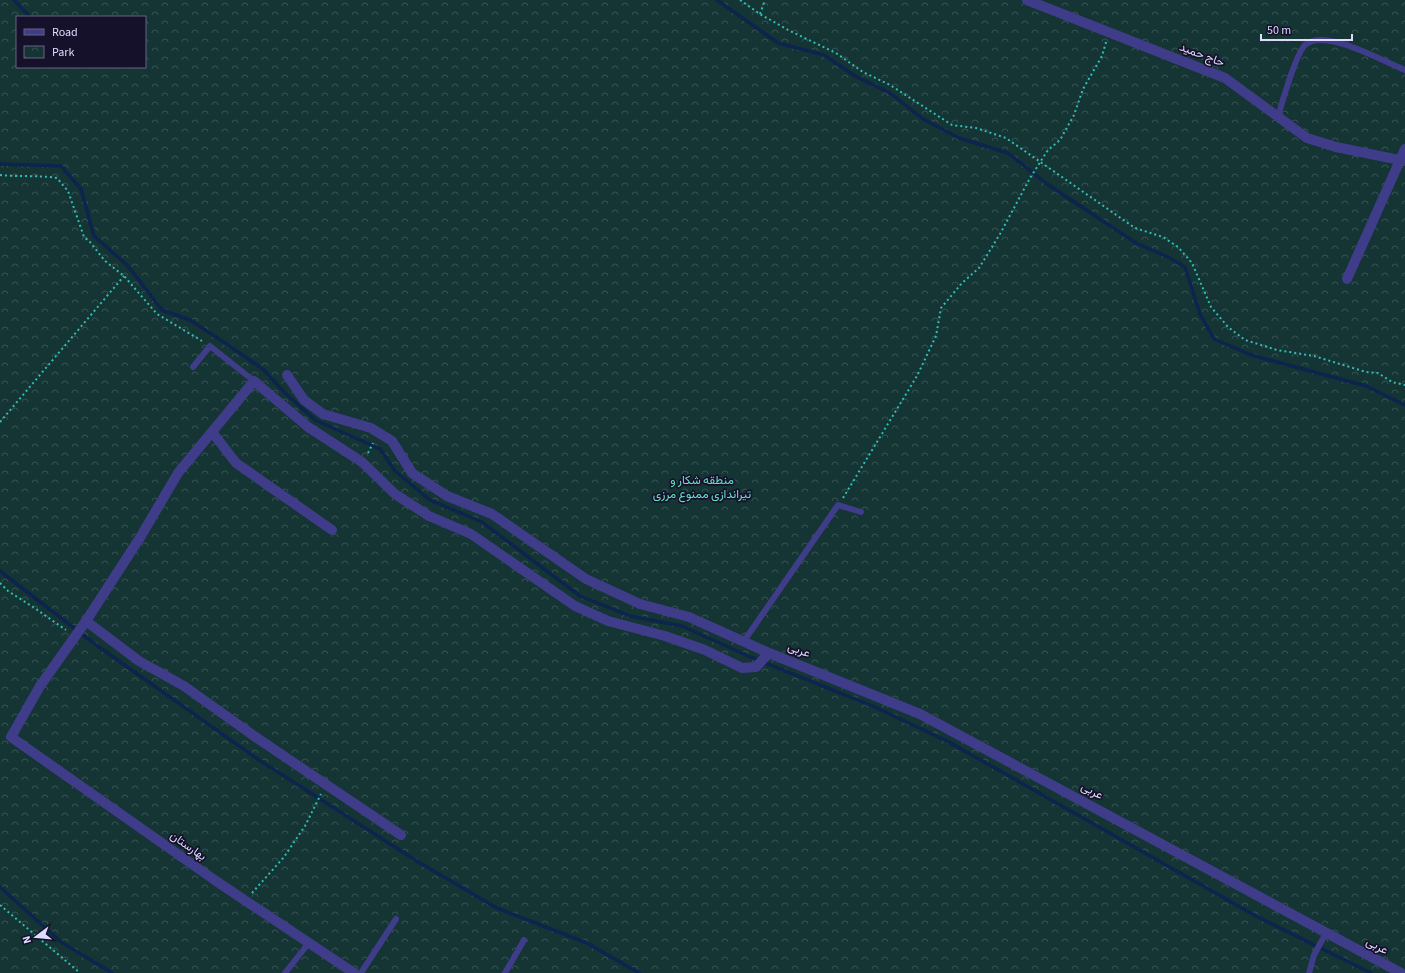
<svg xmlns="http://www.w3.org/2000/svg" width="1405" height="973" viewBox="0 0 1405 973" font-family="'Source Sans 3',Vazirmatn,sans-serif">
<defs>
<pattern id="park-crowns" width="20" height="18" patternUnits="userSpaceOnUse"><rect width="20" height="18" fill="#143534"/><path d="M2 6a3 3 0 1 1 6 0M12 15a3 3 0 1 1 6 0" fill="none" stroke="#365252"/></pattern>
</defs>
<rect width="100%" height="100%" fill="#16112b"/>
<!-- park -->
<path fill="url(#park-crowns)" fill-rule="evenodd" d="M0,0H1405V973H0ZM17,17H145V67H17Z"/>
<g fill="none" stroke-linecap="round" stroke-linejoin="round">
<!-- stream -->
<path stroke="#0d244e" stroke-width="3.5" d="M14,0L30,17
M717,0L778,43L824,55L855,76L890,93L923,119L959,138L1008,153L1047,184L1136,243L1168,257L1185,267L1200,314L1214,339L1251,355L1366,386L1405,405
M0,164L61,166L81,189L94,236L128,266L162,310L190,320L219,339L264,370L285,393L315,420L380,449L395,471L430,500L482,522L580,596L630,616L682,626L748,656L875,707L949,742L1256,916L1371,973
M0,571L92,642L259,760L420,863L497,908L587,943L639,973
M0,887L61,942L112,973"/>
<!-- path -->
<path stroke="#30beb7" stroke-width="2" stroke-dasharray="2 3" stroke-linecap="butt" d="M740,0L760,14L788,30L836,53L863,72L890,85L952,125L976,128L1006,138L1135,228L1163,237L1178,247L1192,263L1211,307L1228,327L1245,340L1277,350L1314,356L1366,372L1378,373L1392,382L1405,385
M760,14L765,0
M0,175C19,177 38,175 57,178L68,191L84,237L90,242L105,261L124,276L157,314L202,341
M0,422L124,276
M368,453L373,443
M843,498L917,376L936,336L941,308L962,283L979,268L1000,234L1030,178L1048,150L1060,140L1074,115L1083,89L1102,56L1106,42
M0,583L8,591L33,607L66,630
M252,893L284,857L305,826L321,794
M0,905L80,973"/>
<!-- lane -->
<path stroke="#3f3c8a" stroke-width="6" d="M1278,117C1282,102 1296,54 1305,45C1324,27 1384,62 1405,70
M193,367L210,346L254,381
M744,641L838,505L861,512
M285,973L308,944
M361,973L396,919
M505,973L524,940
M1309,973L1314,955L1326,933"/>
<!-- street -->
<path stroke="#3f3c8a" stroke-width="10" d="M1027,0L1225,78L1307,138L1336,147L1405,161
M1347,279L1405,149
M287,375L304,400L323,414L371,428L379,433L392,441L412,473L447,496L492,514L586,579L640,604L689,617L769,653
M212,432L236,463L332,530
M86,621L139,661L184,686L254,736L401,835
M354,973L216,881L11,737L40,686L86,621L141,536L178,473L254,381L308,427L362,462L395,494L429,516L471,534L575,606L608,621L665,636L705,650L742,668L756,667L769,653L920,714L1401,973"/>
</g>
<g text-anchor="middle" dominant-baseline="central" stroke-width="3.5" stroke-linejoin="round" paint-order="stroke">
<!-- street labels -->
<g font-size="12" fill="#dfdbff" stroke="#16112b">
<text transform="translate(1202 55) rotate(21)">حاج حمید</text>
<text transform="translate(799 650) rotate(21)">عربی</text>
<text transform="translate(1092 791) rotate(28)">عربی</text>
<text transform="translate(188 846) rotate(35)">بهارستان</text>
<text transform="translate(1377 946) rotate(28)">عربی</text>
</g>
<!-- park labels -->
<g font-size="12" fill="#65e2c3" stroke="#16112b">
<text x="702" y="480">منطقه شکار و<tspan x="702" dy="14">تیراندازی ممنوع مرزی</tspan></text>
</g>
</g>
<!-- legend -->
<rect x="16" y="16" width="130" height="52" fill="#16112b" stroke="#666280"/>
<rect x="24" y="29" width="20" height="6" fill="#3f3c8a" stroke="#666280"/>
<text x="52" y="36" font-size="12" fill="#dfdbff">Road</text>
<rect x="24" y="46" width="20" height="12" fill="url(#park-crowns)" stroke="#666280"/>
<text x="52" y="56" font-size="12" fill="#dfdbff">Park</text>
<!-- north arrow -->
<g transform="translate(36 937) rotate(254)" stroke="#16112b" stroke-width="3" paint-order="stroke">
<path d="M0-3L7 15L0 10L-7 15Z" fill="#dfdbff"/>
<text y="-6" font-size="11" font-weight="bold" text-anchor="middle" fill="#dfdbff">N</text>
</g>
<!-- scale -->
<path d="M1261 34v6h91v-6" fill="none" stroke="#dfdbff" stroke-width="2"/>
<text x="1267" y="34" font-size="12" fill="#dfdbff" stroke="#16112b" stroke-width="3" paint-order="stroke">50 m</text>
</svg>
